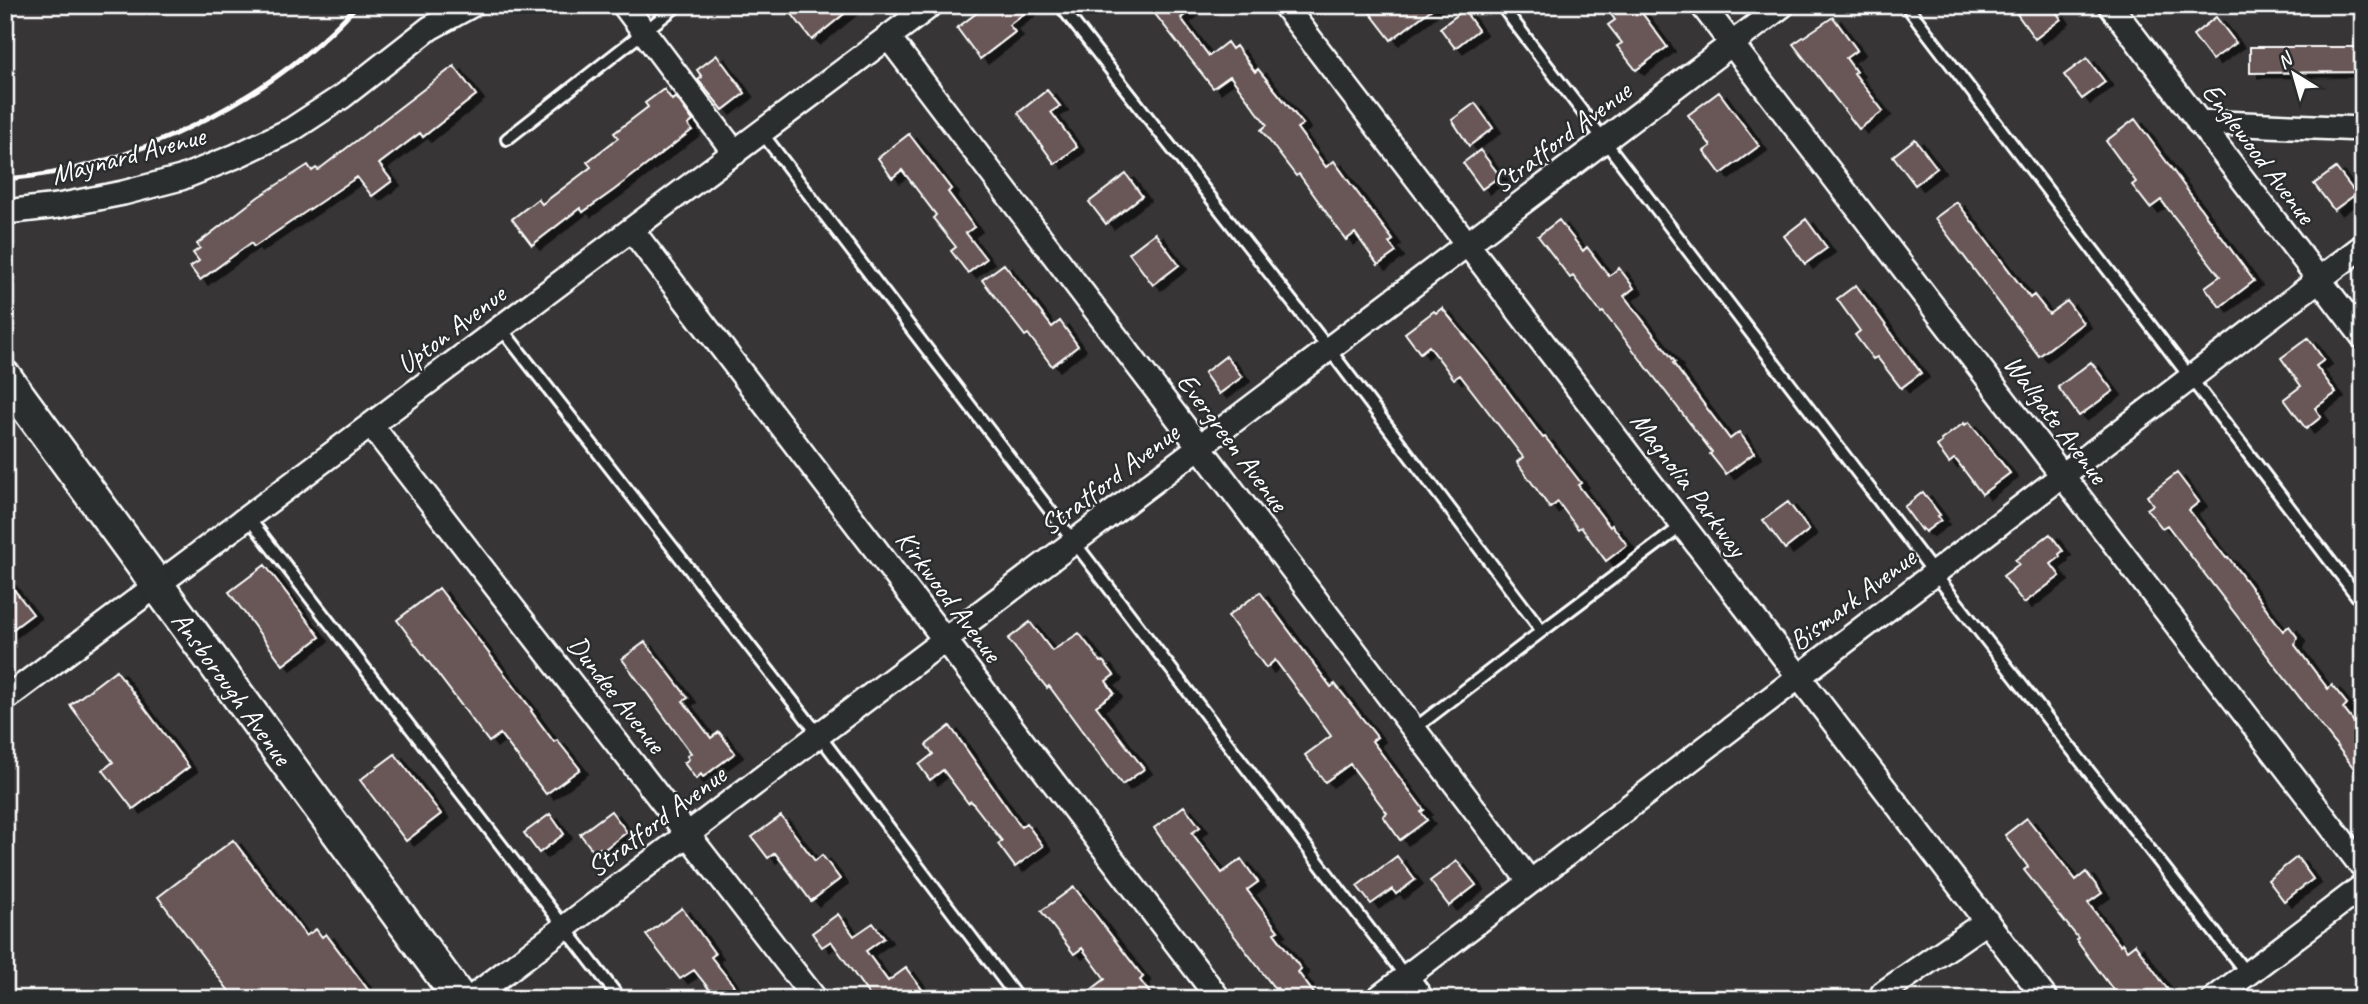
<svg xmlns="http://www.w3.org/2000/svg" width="2368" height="1004" viewBox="0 0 2368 1004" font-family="Caveat,sans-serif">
<defs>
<filter id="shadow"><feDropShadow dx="8" dy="4.5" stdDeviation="0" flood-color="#0009"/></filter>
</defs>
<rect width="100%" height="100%" fill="#373536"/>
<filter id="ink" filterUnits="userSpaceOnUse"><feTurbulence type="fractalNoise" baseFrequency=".0143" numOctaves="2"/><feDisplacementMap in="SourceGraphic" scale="14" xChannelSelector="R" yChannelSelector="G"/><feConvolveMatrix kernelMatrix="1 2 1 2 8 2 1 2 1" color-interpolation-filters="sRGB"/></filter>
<g filter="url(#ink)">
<!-- building -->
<path fill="#695757" stroke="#fff" stroke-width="2" filter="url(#shadow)" d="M785,5H855L812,40Z
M987,5H1035L1009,25L1015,32L980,59L957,28Z
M1148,5H1198L1181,18L1209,56L1227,42L1232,49L1236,46L1255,72L1258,69L1303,124L1297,128L1326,167L1334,161L1350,183L1393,240L1389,243L1396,252L1378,265L1355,233L1346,240L1299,174L1296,176L1261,130L1267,125L1230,76L1213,88Z
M1364,5H1437L1391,40Z
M1604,5H1636L1667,47L1636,70L1617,46L1622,43L1608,25L1615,20Z
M2029,5H2051L2061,19L2035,39L2017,14Z
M1464,10L1478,30L1455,48L1440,28Z
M1833,17L1857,50L1846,58L1856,72L1854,73L1883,111L1859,129L1793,44Z
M2216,17L2236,43L2212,60L2193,35Z
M2250,47H2363V72L2250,73Z
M717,55L745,93L723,110L698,80L702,77L697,70Z
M2087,58L2105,82L2082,99L2064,75Z
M454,66L476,95L423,137L420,133L379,164L392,181L372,196L357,177L254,247L251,243L200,280L190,267L199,261L193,253L200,248L197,244L258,197L308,165L312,171L316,168L318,170Z
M664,89L672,100L676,97L693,121L688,125L692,130L614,190L583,212L580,208L532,245L512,219L538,199L542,204L591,167L587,162L618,138L614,133L648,107L645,103Z
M1047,90L1060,106L1051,112L1077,147L1055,164L1018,113Z
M1719,92L1759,146L1721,174L1704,151L1711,146L1688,115Z
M1475,103L1493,128L1469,146L1452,120Z
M2135,119L2254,281L2220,307L2205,287L2220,276L2161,200L2150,208L2132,185L2136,182L2106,141Z
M909,134L951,189L948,192L974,227L966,233L986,259L968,273L951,251L956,247L933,218L936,215L902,170L892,178L878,158Z
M1915,139L1937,168L1915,185L1893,156Z
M1480,150L1500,176L1482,189L1463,163Z
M2336,168L2356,194L2334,210L2314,184Z
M1126,174L1142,196L1106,224L1089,202Z
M1957,202L2030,298L2034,295L2049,314L2067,301L2083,323L2039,356L1935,218Z
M1806,219L1827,248L1805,264L1784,236Z
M1559,220L1583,251L1587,247L1609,276L1619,268L1634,288L1624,296L1675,362L1673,363L1730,439L1739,432L1754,453L1726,474L1710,454L1712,452L1627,342L1603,312L1601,313L1573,276L1570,278L1538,236Z
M1155,233L1179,265L1153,285L1129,253Z
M1004,264L1052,327L1060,321L1078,346L1052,366L1028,334L1025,336L982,280Z
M1856,285L1921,373L1901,388L1877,357L1873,359L1855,335L1860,331L1837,299Z
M1442,308L1488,364L1543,438L1545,437L1564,461L1581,483L1578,485L1610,527L1612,525L1627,545L1606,561L1581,527L1578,529L1558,502L1550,508L1517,462L1523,457L1460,375L1454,379L1429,346L1420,353L1405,333L1434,311L1436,313Z
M2308,338L2324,360L2316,366L2336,393L2315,408L2321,417L2306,429L2284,399L2301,386L2281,358Z
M1226,356L1242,377L1219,394L1204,373Z
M2091,362L2113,391L2079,416L2058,387Z
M1969,422L2010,473L1982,494L1957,461L1954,459L1949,463L1937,446L1942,442L1941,440L1964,423L1965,425Z
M2177,473L2199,502L2189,510L2226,558L2228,557L2283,631L2289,626L2297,637L2295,645L2328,689L2332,685L2347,704L2343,708L2363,734V780L2167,525L2162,528L2147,509L2153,505L2147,496Z
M1923,492L1940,515L1938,516L1941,520L1925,532L1922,528L1921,530L1904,507Z
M1788,502L1809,530L1785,549L1763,520Z
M2050,534L2063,551L2059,554L2060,557L2051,564L2060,576L2024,603L2003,576L2019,564L2015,560Z
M265,565L320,637L283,665L229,592Z
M5,578L33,614L5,635Z
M439,588L532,710L531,711L554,742L557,740L580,769L546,794L500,734L489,742L397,620Z
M1260,592L1331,687L1335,684L1377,737L1372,741L1424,810L1421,812L1427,820L1400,840L1383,816L1387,813L1350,764L1325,782L1305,755L1331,736L1275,660L1266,668L1228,616Z
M1030,622L1052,651L1079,633L1101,662L1103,661L1114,675L1106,681L1114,693L1096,706L1144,769L1122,785L1049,686L1047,688L1008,639Z
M645,642L688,698L683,701L711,738L719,732L735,753L703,777L701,774L696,779L684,763L689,759L687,756L691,753L622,659Z
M116,670L189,767L133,809L103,770L113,762L70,705Z
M950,726L1021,827L1026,823L1043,846L1015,867L998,844L1002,841L971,801L968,803L943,770L930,780L919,765L933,754L926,745Z
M395,754L441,814L406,841L360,780Z
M1184,806L1200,827L1192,833L1222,873L1241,859L1258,882L1247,890L1278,931L1274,933L1301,969L1298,972L1318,999H1285L1277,988L1275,989L1174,857L1154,828Z
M611,811L627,832L602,851L600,848L594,852L580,834Z
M550,814L564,834L539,853L524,833Z
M781,816L815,861L822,855L840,879L811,901L775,853L768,858L752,837Z
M2027,818L2076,880L2086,872L2102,893L2088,903L2120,945L2122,943L2127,950L2135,944L2168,990L2157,999H2120L2076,940L2078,938L2024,870L2028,867L2005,835Z
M233,840L306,936L316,929L322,937L326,934L375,999H235L158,897Z
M1397,856L1415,880L1396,894L1392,889L1371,904L1357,886Z
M2297,857L2313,879L2284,901L2268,880Z
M1457,861L1476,885L1449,906L1430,881Z
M1074,887L1143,977L1140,980L1154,999H1079L1105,979L1082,948L1074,954L1041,911Z
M682,908L715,954L711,957L734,986L717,999L694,970L680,979L646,935Z
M838,914L854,936L873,923L884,938L866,951L888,981L906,968L929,999H865L869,995L831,941L822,947L812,933Z"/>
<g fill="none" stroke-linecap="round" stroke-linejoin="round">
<!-- service casing -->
<g stroke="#fff" stroke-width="16">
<path id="service" d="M1060,5L1329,349L1542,631L1683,525
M1501,5L1934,573L2247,974
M1906,5L2363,604
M762,133L1406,977
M507,139L678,5
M501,328L819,735L1018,999
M248,517L620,999
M1414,729L1542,631"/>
</g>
<!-- minor casing -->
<g stroke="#fff" stroke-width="28">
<path id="minor" d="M624,5L735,153
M1284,5L2046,999
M1702,5L2363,868
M2110,5L2363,337
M889,38L1530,882
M2198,122L2363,129
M5,212L58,206L123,193L181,178L236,156L291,130L343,96L430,28L472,5
M632,230L1219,999
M371,425L815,999
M5,699L931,5
M1406,977L1422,999
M470,999L1783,5
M1377,999L2363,246
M1880,999L1883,993L1987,921
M2214,999L2363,886"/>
</g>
<!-- secondary casing -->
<g stroke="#fff" stroke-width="37">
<g id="secondary">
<path id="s1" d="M5,377L460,999"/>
</g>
</g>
<!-- service -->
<use href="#service" stroke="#2a2d2e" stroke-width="10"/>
<!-- minor -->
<use href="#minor" stroke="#2a2d2e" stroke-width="23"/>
<!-- secondary -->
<use href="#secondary" stroke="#2a2d2e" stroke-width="32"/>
<!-- rail -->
<path stroke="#fff" stroke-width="5" d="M5,179C131,170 273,99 357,5"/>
</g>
</g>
<g text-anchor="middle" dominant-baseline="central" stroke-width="5" stroke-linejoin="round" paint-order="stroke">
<!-- street labels -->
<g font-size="28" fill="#fff" stroke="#2a2d2e">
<text transform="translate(1561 137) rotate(-37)">Stratford Avenue</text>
<text transform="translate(2259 153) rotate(53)">Englewood Avenue</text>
<text transform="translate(128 155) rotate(-15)">Maynard Avenue</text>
<text transform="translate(451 329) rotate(-37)">Upton Avenue</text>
<text transform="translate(2056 419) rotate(53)">Wallgate Avenue</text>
<text transform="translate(1233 442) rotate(53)">Evergreen Avenue</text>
<text transform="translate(1109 479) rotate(-37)">Stratford Avenue</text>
<text transform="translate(1689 484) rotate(53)">Magnolia Parkway</text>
<text transform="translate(949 596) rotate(53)">Kirkwood Avenue</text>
<text transform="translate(1852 599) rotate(-37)">Bismark Avenue</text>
<text stroke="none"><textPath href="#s1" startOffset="385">Ansborough Avenue</textPath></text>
<text transform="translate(617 694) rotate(52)">Dundee Avenue</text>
<text transform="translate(656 821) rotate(-37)">Stratford Avenue</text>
</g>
</g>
<!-- margin -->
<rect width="2368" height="1004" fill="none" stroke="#2a2d2e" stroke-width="28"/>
<rect x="14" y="14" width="2340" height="976" fill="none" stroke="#fff" stroke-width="2.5" filter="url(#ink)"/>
<!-- north arrow -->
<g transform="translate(2294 74) rotate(323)" stroke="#2a2d2e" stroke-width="5" paint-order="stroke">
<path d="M0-5L12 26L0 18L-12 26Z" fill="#ffffff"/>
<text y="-10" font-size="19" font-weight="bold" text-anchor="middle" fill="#ffffff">N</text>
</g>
</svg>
